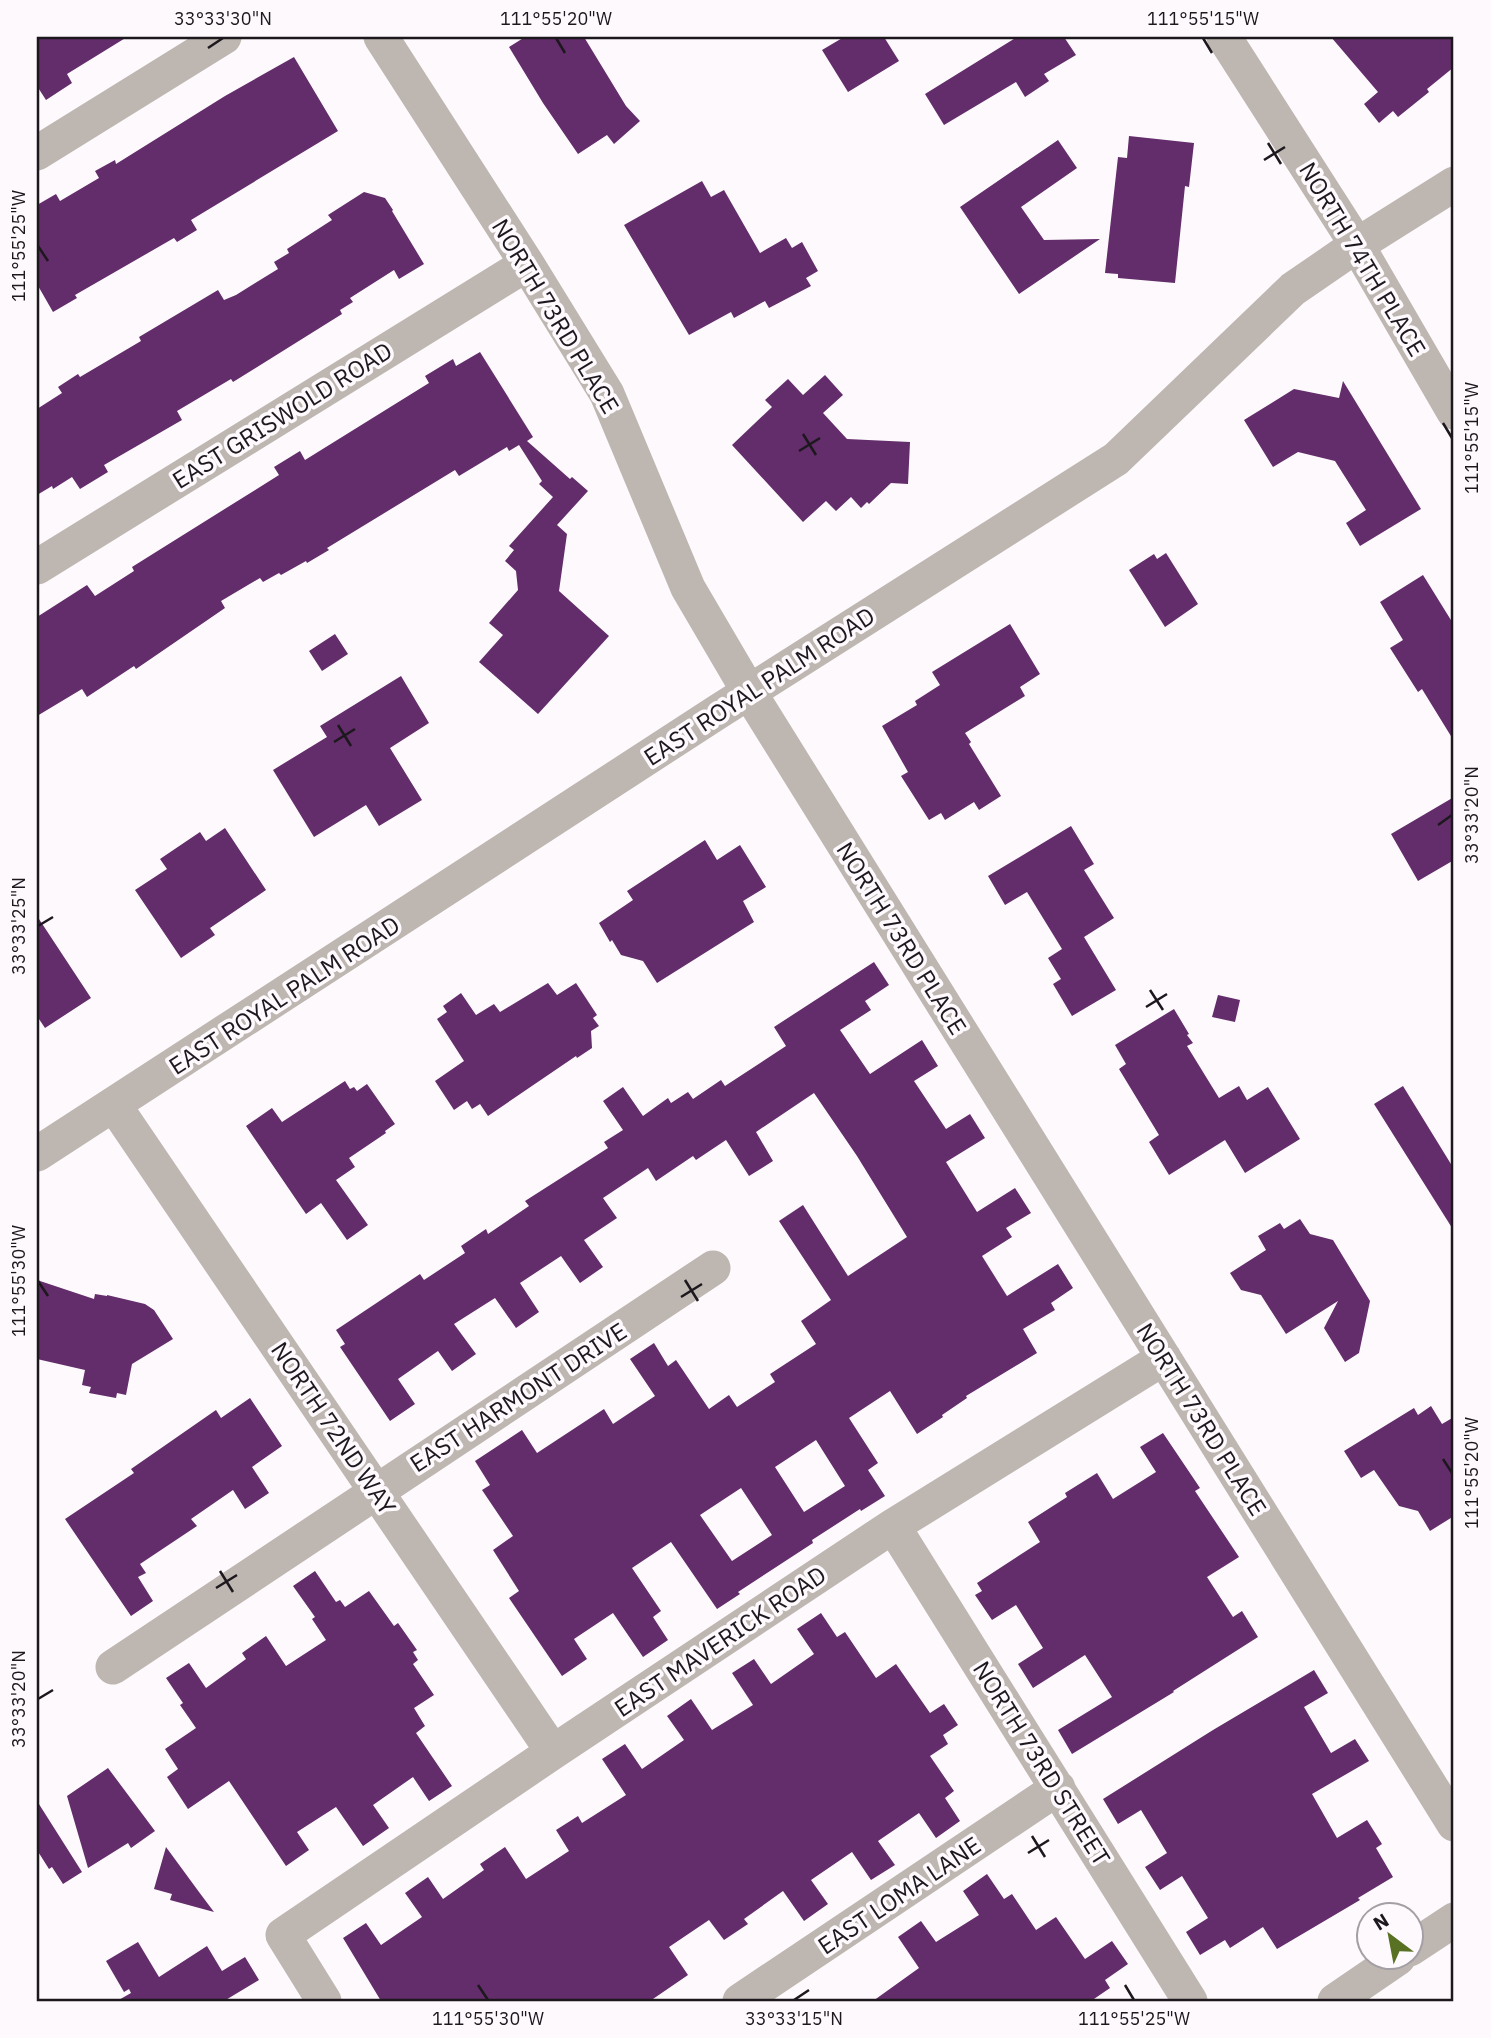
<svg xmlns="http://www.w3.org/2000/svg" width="1491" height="2038" viewBox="0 0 1491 2038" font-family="'IBM Plex Sans',sans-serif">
<rect width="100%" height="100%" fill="#fdf9fd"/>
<!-- building -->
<path fill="#632c6a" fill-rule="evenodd" d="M37,37H127L67,74L72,83L46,100L37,86Z
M525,37H584L626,106L640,121L614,144L607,135L578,154L543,103L509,47Z
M844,37H884L899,61L848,92L822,50Z
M1017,37H1064L1076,55L1044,74L1049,81L1025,97L1016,82L944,125L925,94Z
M1331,37H1454V67L1427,89L1429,92L1398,117L1393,111L1379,123L1364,104L1378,92Z
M294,57L338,131L191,220L197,230L177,242L174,238L75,295L77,298L53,312L37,284V205L56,194L60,201L99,178L95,171L115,160L116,164L225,96Z
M1129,136L1194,143L1189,187L1185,186L1175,283L1118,278V274L1105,273L1118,157L1127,158Z
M1058,140L1077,168L1021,207L1044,240L1100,239L1019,294L960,207Z
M702,181L711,197L724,190L760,253L786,238L792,248L802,242L818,271L806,278L811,286L769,308L765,301L734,318L731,312L689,335L624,225Z
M364,192L385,198L393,210L392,211L424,264L399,279L394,270L350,298L353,302L340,310L342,314L233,382L231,379L177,411L182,420L104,465L108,472L80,489L72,477L53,489L52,486L37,495V409L62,393L58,387L78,374L80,377L141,341L139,337L218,290L224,300L236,295L278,269L274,262L289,253L287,249L332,220L328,215Z
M480,352L533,437L527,441L570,479L572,477L588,491L557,525L567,534L559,591L609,636L538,714L479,662L503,635L489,623L518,590L516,571L505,561L514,550L509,546L553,497L539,484L542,481L519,445L509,451L507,447L459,476L455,470L327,548L329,550L307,563L306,561L281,575L279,573L263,582L260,578L221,601L225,608L136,669L134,666L87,697L82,689L37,716V617L87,585L95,596L134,571L132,567L279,475L274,467L300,451L305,460L429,383L425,376L453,359L456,366Z
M825,375L843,395L823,413L847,439L910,442L908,484L891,483L869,504L867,502L861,508L851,497L836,511L826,501L803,522L732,445L772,407L765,400L788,379L803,395Z
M1343,381L1421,509L1360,546L1346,523L1366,510L1335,461L1298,452L1273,467L1244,420L1294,389L1339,398Z
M1166,553L1198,604L1165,627L1129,570L1154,554L1157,559Z
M1423,575L1454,625V741L1422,689L1418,692L1390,648L1403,640L1380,602Z
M1010,624L1040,674L1020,687L1025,696L965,733L971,742L969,744L1001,796L979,810L974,802L945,820L941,813L929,820L901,776L908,772L882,726L917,705L915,701L940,685L932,672Z
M335,634L348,654L322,671L309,651Z
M401,676L429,723L390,748L422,800L379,826L366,805L314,837L273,770L327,737L320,726Z
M1454,797V860L1418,881L1391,834Z
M1071,826L1094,864L1084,870L1114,918L1084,937L1116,990L1072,1016L1053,984L1061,979L1048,958L1062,949L1027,892L1005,905L988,876Z
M225,828L266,890L210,928L215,935L181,958L135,890L167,869L160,859L200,832L206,841Z
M705,840L717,860L740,845L766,887L743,901L754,922L657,983L643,961L621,955L612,940L610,942L599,923L633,900L627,891Z
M37,916L91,998L45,1028L37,1016Z
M874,962L889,985L865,1001L871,1010L840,1030L870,1074L922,1040L938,1066L914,1081L946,1129L970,1114L985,1138L946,1162L977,1212L1015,1188L1031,1213L1006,1228L1012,1237L982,1256L1007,1296L1058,1264L1073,1288L1051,1303L1055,1310L1023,1329L1037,1353L966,1396L967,1398L942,1415L943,1417L917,1434L890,1391L849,1418L878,1463L868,1470L885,1496L861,1511L860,1509L812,1540L813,1543L738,1592L740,1594L717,1609L671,1542L632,1568L661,1611L653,1617L668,1640L643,1657L613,1613L574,1639L587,1659L562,1676L509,1598L519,1591L493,1550L513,1536L482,1490L490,1485L475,1461L522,1430L537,1453L604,1409L613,1424L655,1396L630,1359L654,1343L668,1366L676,1360L709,1409L729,1395L737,1407L775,1382L770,1374L816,1344L801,1321L831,1300L779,1221L803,1205L848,1276L907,1237L857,1156L814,1093L756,1132L773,1161L749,1176L726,1140L696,1160L693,1156L656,1181L648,1168L603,1198L617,1218L584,1240L603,1267L580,1283L561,1256L520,1283L539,1312L516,1328L495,1298L454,1324L476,1354L452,1371L438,1351L398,1379L415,1404L390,1421L340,1347L345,1344L336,1330L420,1274L424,1280L465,1253L461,1246L486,1229L488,1234L529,1206L525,1201L608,1148L604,1142L623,1130L603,1101L623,1087L643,1116L668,1098L671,1103L688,1092L693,1099L721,1080L725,1086L786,1046L774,1027ZM816,1440L845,1486L804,1512L775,1467ZM741,1488L772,1535L732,1561L700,1515Z
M548,983L557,995L576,983L597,1015L593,1018L599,1026L591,1031L592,1048L577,1058L576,1056L488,1116L480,1104L472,1109L467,1101L454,1110L435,1081L464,1061L437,1019L447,1012L443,1006L461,993L476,1015L494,1004L500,1012Z
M1218,995L1240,1000L1235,1022L1212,1017Z
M1174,1009L1189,1034L1187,1035L1193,1043L1187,1046L1219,1098L1239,1086L1247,1100L1268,1087L1300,1139L1245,1173L1225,1140L1169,1175L1149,1142L1159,1135L1119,1069L1126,1064L1115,1045Z
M345,1081L350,1089L354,1087L357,1091L367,1084L395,1124L385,1131L386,1133L349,1158L355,1167L336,1180L368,1225L347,1240L321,1203L306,1214L246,1126L272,1108L282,1122Z
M1403,1086L1454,1169V1231L1374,1104Z
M1300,1219L1310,1234L1333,1240L1370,1301L1359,1353L1345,1362L1324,1328L1338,1301L1286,1334L1261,1295L1241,1290L1230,1273L1266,1250L1258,1236L1280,1223L1284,1229Z
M37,1280L94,1299L95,1294L107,1296V1295L145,1304L154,1310L173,1339L132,1364L126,1395L117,1393L116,1398L89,1393L91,1387L82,1385L85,1370L37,1359Z
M250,1398L282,1446L252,1467L269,1493L245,1509L233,1490L191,1519L197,1526L140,1564L146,1573L138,1577L153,1601L131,1616L65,1519L134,1473L131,1469L216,1410L221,1418Z
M1431,1406L1442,1424L1454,1417V1516L1430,1531L1418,1511L1399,1506L1374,1470L1361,1478L1344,1451L1414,1408L1418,1415Z
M1163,1433L1200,1488L1195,1491L1239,1557L1207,1577L1233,1617L1242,1611L1258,1637L1173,1691L1174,1692L1072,1754L1058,1730L1112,1697L1085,1655L1033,1688L1018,1664L1043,1648L1016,1605L992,1620L975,1595L982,1591L977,1583L1040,1542L1028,1522L1067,1497L1065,1493L1097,1473L1113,1499L1156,1472L1140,1447Z
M315,1571L336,1602L340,1600L345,1607L369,1591L394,1626L398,1623L417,1650L413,1652L418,1660L413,1664L434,1695L414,1708L425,1726L416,1733L452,1786L429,1801L413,1777L373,1805L389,1828L363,1846L336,1807L297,1832L309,1850L286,1866L229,1781L188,1809L167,1777L178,1769L165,1749L196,1728L180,1705L183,1703L166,1678L189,1663L206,1688L246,1659L242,1653L266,1636L286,1666L326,1640L312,1619L315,1617L293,1586Z
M821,1613L837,1637L845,1632L876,1678L896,1664L930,1713L944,1704L958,1725L943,1735L948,1744L930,1756L954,1791L945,1798L960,1821L936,1838L919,1813L878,1841L895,1865L871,1880L852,1852L811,1880L828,1904L804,1921L783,1891L744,1919L748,1924L724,1940L709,1920L669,1947L688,1975L650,2001H381L343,1938L366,1923L381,1945L422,1917L405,1893L428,1877L443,1899L484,1870L480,1864L505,1847L526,1879L569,1851L556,1830L578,1816L582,1823L626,1795L602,1759L625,1744L642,1769L684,1740L667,1716L691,1699L712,1730L753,1705L732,1673L754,1659L771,1684L814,1654L797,1629Z
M1314,1670L1328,1693L1304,1707L1331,1753L1355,1739L1369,1761L1312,1794L1337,1838L1367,1820L1382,1844L1376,1848L1393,1877L1358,1898L1360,1900L1277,1949L1263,1927L1230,1948L1225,1940L1200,1955L1186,1932L1208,1918L1182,1876L1160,1890L1145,1867L1167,1853L1141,1810L1118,1824L1103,1799L1213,1730Z
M108,1768L155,1831L131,1848L128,1843L88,1868L67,1796Z
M37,1801L82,1872L63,1884L52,1867L49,1869L37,1850Z
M166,1847L199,1892L214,1912L170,1900L172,1894L154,1889Z
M987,1874L1004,1899L1012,1894L1036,1930L1056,1917L1085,1959L1112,1941L1128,1964L1105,1980L1110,1988L1091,2001H873L919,1968L898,1937L921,1921L936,1942L979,1915L963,1891Z
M138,1942L159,1977L207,1946L222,1971L245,1957L259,1980L224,2001H117L131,1993L129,1989L124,1992L106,1961Z"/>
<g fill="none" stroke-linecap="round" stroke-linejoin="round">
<!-- minor -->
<path stroke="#beb6b0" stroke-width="35" d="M381,37L527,264L607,394L688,588L749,692L1454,1824
M1224,37L1357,245L1454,412
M37,153L224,37
M37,567L527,264
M114,1105L553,1752
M37,1154L719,711L1116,459L1293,289L1357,245L1454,184
M893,1526L1190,2001
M113,1667L713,1268
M1410,1949L1454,1920
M324,2001L283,1935L553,1752L893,1526L1164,1358
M740,2001L1058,1788
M1335,2001L1398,1958"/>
</g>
<!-- ticks -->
<path fill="none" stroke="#1d181e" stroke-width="2.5" d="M556,38L565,53M1203,38L1212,53M208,48L223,38M1268,143L1281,164M1264,160L1285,147M38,246L48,261M1443,423L1452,438M803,434L816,455M799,451L820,438M338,725L351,746M334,742L355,729M1438,825L1452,815M38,926L53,917M1150,990L1163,1010M1146,1007L1167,994M685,1280L698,1301M38,1281L48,1296M681,1297L702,1284M1443,1459L1452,1473M220,1571L233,1592M216,1588L237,1575M38,1699L53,1690M1032,1836L1045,1857M1028,1853L1049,1840M478,1985L488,2000M1125,1985L1134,2000M794,2000L809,1990"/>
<g text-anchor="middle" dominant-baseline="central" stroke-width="7" stroke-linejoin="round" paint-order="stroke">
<!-- street labels -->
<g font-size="24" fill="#1d181e" stroke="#fdf9fd">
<text transform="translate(1363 259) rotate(59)">NORTH 74TH PLACE</text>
<text transform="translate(556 316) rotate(59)">NORTH 73RD PLACE</text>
<text transform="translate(282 415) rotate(-32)">EAST GRISWOLD ROAD</text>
<text transform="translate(759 686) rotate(-33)">EAST ROYAL PALM ROAD</text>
<text transform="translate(902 938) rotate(58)">NORTH 73RD PLACE</text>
<text transform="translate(284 995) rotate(-33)">EAST ROYAL PALM ROAD</text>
<text transform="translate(518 1397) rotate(-33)">EAST HARMONT DRIVE</text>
<text transform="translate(1202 1419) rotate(58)">NORTH 73RD PLACE</text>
<text transform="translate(334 1428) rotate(56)">NORTH 72ND WAY</text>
<text transform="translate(720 1641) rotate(-34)">EAST MAVERICK ROAD</text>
<text transform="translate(1042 1763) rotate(58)">NORTH 73RD STREET</text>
<text transform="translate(899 1895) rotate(-34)">EAST LOMA LANE</text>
</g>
</g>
<!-- border -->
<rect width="1491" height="2038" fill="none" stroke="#fdf9fd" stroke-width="77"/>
<!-- north arrow -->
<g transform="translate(1390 1936) rotate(328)"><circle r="33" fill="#fdf9fd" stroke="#a39fa4" stroke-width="2"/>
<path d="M0-5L12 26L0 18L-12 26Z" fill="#597122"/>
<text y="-10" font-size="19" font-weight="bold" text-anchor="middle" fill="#1d181e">N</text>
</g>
<rect x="38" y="38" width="1414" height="1962" fill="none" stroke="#1d181e" stroke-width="2.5"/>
<g font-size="18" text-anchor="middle" fill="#1d181e">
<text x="223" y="25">33°33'30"N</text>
<text x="556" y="25">111°55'20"W</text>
<text x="1203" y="25">111°55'15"W</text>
<text transform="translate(19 246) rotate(-90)" y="6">111°55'25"W</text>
<text transform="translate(1472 438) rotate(-90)" y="6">111°55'15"W</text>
<text transform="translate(1472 815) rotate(-90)" y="6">33°33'20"N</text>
<text transform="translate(19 926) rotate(-90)" y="6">33°33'25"N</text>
<text transform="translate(19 1281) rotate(-90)" y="6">111°55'30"W</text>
<text transform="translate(1472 1473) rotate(-90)" y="6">111°55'20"W</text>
<text transform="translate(19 1699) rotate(-90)" y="6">33°33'20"N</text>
<text x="488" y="2025">111°55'30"W</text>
<text x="794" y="2025">33°33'15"N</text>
<text x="1134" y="2025">111°55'25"W</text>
</g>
</svg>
